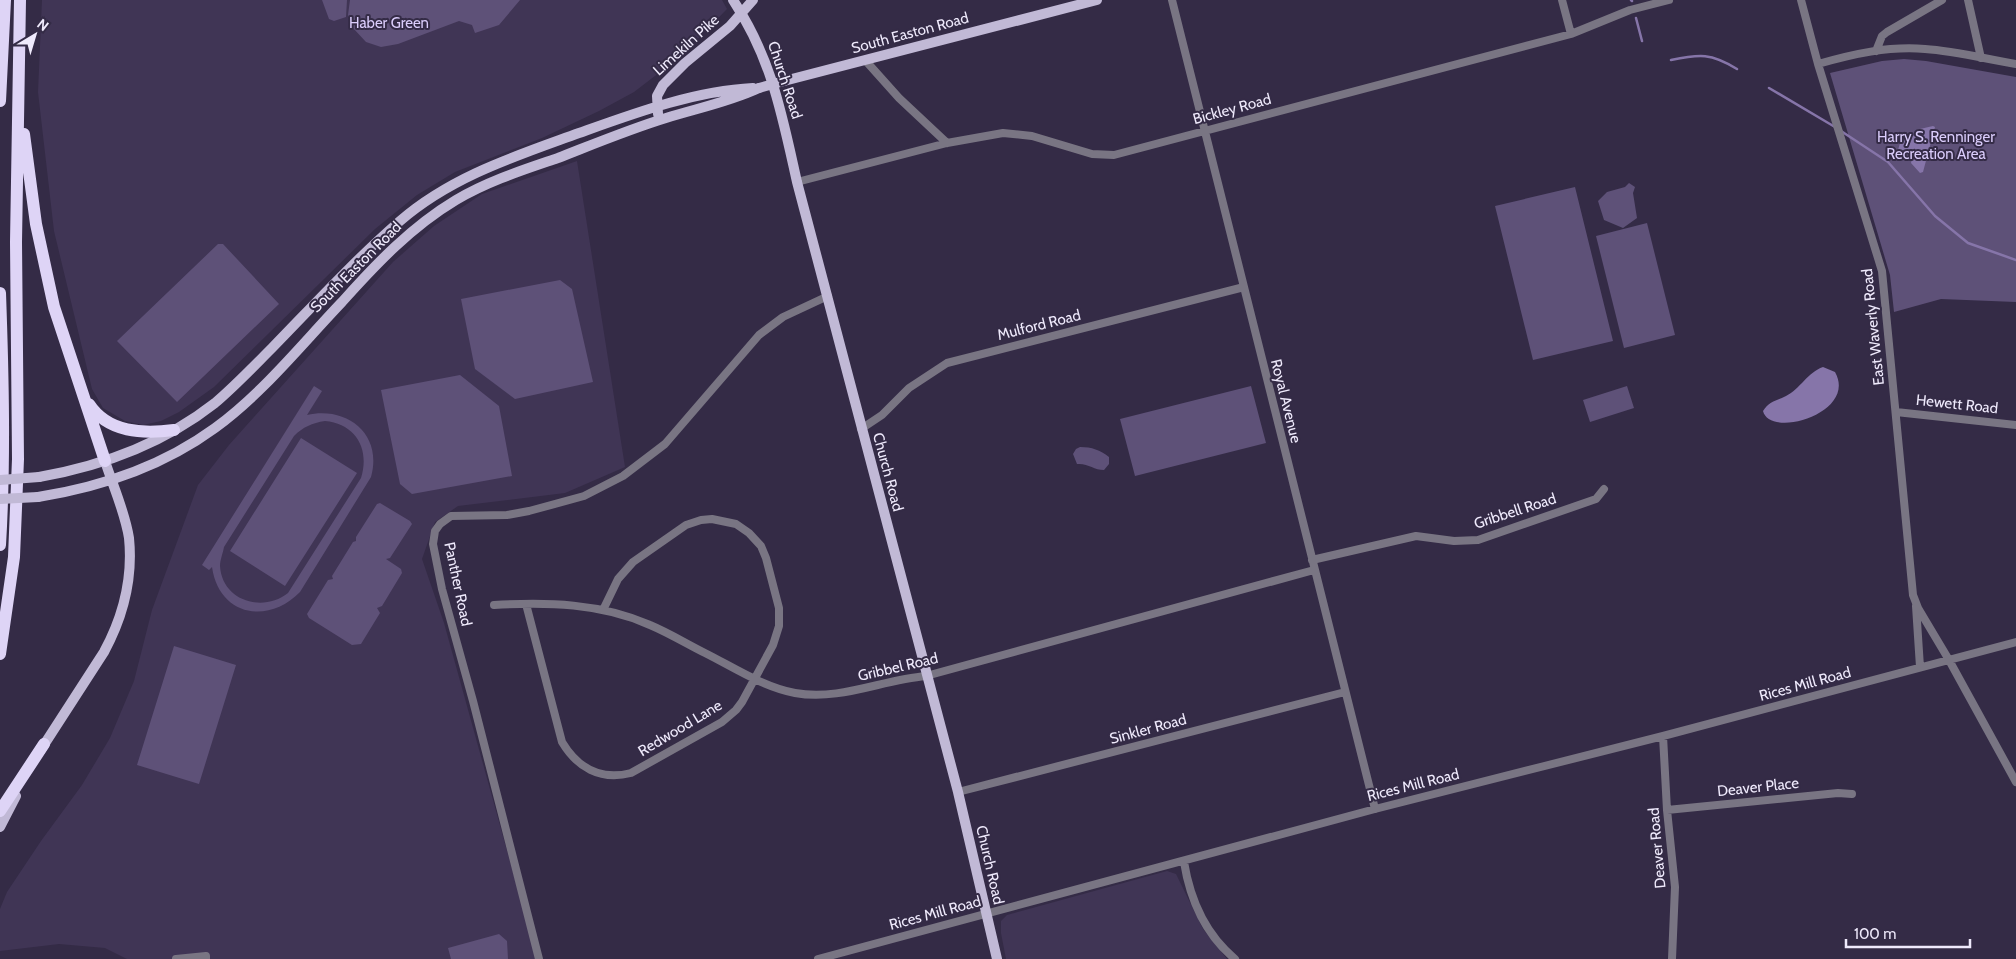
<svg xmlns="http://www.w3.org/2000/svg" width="2016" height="959" viewBox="0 0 2016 959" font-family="Cabin,sans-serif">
<rect width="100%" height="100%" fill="#342b46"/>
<!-- built -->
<path fill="#403555" d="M42,0H722L727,9L681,56L634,92L599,111L542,138L455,172L417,195L375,229L214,387L179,412L161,421L143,425L125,421L103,408L92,389L54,231L38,92Z
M577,161L625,467L565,493L458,506L435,522L422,559L444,623L537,959H127L105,948L59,944L0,951V909L7,892L41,841L82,785L110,738L134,681L152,610L198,485L229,445L393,262L434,226L482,194Z
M1167,871L1176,874L1203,929L1227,959H1006L1001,933V921L1007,915Z"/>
<!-- green -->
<path fill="#5e5178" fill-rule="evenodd" d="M322,0H347L346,17L334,21L329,19Z
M350,0H520L499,25L475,33L472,25L459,21L398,44L381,47L366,42L353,28L348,15Z
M1904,59L1926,61L2016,77V302L1941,299L1894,312L1890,275L1830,73L1882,61Z
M1629,183L1635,187L1633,193L1637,218L1623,228L1604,220L1598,201L1607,192L1625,187Z
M1575,187L1613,341L1533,360L1495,206Z
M1647,223L1675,335L1624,348L1596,236Z
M218,244H223L279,304L177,402L117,341Z
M560,280L572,289L593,382L515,399L475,369L461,299Z
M460,375L499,406L512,476L412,494L400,484L381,390Z
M314,386L322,391L307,415C347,406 383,434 371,477L300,592C268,625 219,616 212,567L209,570L202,565ZM325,421C356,424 370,449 361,478L288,593C263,613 222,601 220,566C220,560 223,553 224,547L294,436C303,427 312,423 325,421Z
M1251,386L1266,443L1135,476L1120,419Z
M1627,386L1634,408L1590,422L1583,400Z
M301,438L357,473L285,586L230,551Z
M1080,447C1092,447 1100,450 1109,457V464L1104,470C1094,470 1088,463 1077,464L1073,454L1076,449Z
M380,503L410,521L412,524L390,558L386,559L401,569L402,573L382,606L377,608L380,613L361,644L352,645L309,618L307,614L328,580L333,579L332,576L353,542L356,541V537L377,504Z
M174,646L236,665L199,784L137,765Z
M499,934L507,941L508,959H451L448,948Z"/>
<!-- water -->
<path fill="#8675a9" d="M1933,126L1935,127L1923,172L1920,173L1911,163L1913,155L1898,150L1903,133L1918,137L1920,129Z
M1823,367L1835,372C1858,413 1770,439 1763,411C1769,401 1776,401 1786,396C1800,389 1808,372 1823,367Z"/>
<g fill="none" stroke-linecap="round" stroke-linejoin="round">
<!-- stream -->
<path stroke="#8675a9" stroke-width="2.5" d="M1631,0L1632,1
M1636,18L1642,41
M1671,60C1700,54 1711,53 1737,69
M1769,88L1835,127
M1841,131L1888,162L1935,216L1968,243L2016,260"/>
<!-- minor -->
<path stroke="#797583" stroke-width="8" d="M1172,0L1375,809
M1562,0L1571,34
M1801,0L1818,64L1882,271L1913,595L1918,608L1949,660L2016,782
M1968,0L1981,58
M1876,51L1882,36L1887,32L1942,0
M865,60L899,98L947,143
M1818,64C1853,54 1888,46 1925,49C1955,51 1986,59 2016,64
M797,182L947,143L1003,133L1032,136L1092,154L1114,155L1571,34L1630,10L1669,0
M1896,412L2016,425
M861,429L882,415L909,388L947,363L1244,287
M1312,560L1416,536L1454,541L1478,540L1596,499L1604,489
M526,604L562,742C577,767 600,781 631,773L722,722L736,710L742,702L773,645L779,626V608L766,558L761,546L749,533L736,524L712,519L701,520L686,525L633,562L618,579L603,610
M494,605C547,602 601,603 650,625C669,633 687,644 705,653C733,667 763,687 795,693C840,701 881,680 926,676L1314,570
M1916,606L1920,667
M1663,736L1667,810L1675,887L1672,959
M958,792L1345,692
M1667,810L1838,793L1852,794
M1184,862C1190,899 1205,934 1235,959
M176,959L206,956V959
M539,959L473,701L442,589L433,544L435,531L440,524L451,516L507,515L529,511L584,496L623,476L665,444L759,335L783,317L828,296
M818,959L1375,809L1663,736L2016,642"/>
<!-- major -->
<path stroke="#c1b9d6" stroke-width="10" d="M733,0C772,59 782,115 797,182L958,792L997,959
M784,81L1097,0
M658,114L657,96L663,85L685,63L730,26L753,0
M39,477C102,466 164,443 215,403C235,386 253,367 272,348C314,305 355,260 400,221C452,176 516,156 579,133C635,113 694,91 753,88
M38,497C101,487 163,466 215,428C263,393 301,345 342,302C376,264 411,227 456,200C488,181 523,170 558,158C594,144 630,129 666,118C698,108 729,102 759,88
M40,751L104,652C123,617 133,578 129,538C125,512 113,486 105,461
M0,827L16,796"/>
<!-- highway -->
<path stroke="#ded4f6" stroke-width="12" d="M0,101L5,0
M24,134L36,224L54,307L105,461
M0,293C3,377 5,461 0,545
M89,404C108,433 143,434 174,430
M0,654L14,557L18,459L16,242L20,0
M0,811L44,744"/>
<!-- major-bridge -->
<path stroke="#c1b9d6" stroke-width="10" d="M759,88L784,81
M0,480L39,477
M0,499L38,497"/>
</g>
<g text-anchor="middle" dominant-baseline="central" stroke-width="4" stroke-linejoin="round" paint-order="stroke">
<!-- park labels -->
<g font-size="15" fill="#daccfb" stroke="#342b46">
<text x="389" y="23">Haber Green</text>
<text x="1936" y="137">Harry S. Renninger<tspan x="1936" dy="17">Recreation Area</tspan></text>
</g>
<!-- street labels -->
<g font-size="15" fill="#efeafc" stroke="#342b46">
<text transform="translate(910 33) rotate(-15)">South Easton Road</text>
<text transform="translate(686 45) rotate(-42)">Limekiln Pike</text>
<text transform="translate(785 80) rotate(72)">Church Road</text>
<text transform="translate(1232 109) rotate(-15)">Bickley Road</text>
<text transform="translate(356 267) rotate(-45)">South Easton Road</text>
<text transform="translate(1039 325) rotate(-14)">Mulford Road</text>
<text transform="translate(1873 327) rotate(-96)">East Waverly Road</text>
<text transform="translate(1286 401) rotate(76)">Royal Avenue</text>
<text transform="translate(1957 404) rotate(6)">Hewett Road</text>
<text transform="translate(888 472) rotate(75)">Church Road</text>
<text transform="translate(1515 511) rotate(-18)">Gribbell Road</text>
<text transform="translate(458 584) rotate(78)">Panther Road</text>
<text transform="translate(898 667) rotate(-13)">Gribbel Road</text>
<text transform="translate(1805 684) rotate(-15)">Rices Mill Road</text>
<text transform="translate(680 728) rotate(-31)">Redwood Lane</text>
<text transform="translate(1148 729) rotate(-15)">Sinkler Road</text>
<text transform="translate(1413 785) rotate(-14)">Rices Mill Road</text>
<text transform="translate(1758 787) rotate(-6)">Deaver Place</text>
<text transform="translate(1657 848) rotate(-95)">Deaver Road</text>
<text transform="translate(990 865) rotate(77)">Church Road</text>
<text transform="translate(935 913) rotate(-15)">Rices Mill Road</text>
</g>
</g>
<!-- north arrow -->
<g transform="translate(35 35) rotate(38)" stroke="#342b46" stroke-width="4" paint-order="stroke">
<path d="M0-4L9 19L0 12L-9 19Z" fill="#efeafc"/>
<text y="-8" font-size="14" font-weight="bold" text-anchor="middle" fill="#efeafc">N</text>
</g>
<!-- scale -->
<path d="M1846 939v8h124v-8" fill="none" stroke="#efeafc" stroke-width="2.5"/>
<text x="1854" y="939" font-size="15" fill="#efeafc" stroke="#342b46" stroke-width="4" paint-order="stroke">100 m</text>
</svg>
